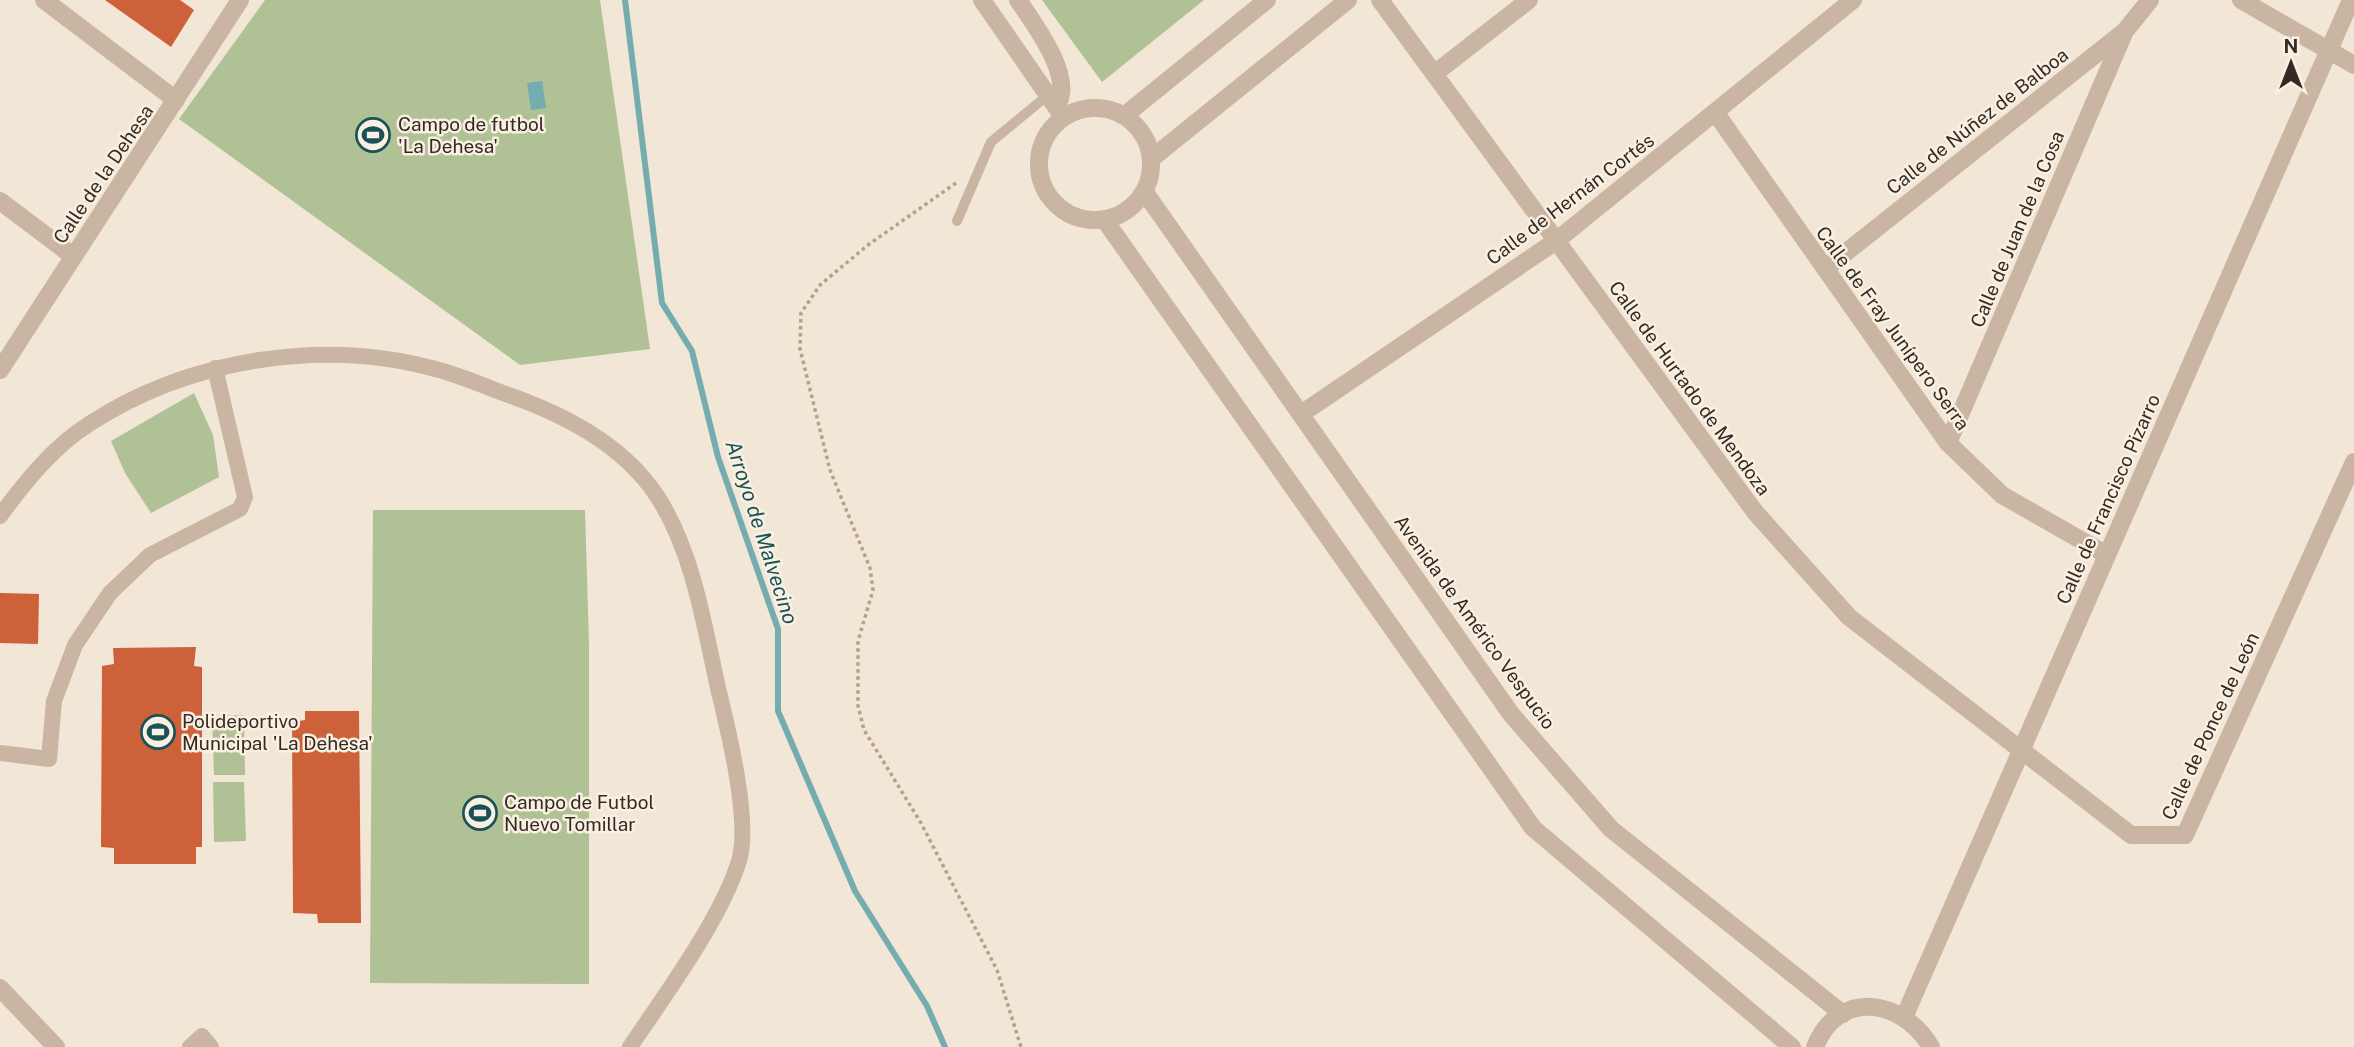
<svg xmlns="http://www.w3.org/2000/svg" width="2354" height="1047" viewBox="0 0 2354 1047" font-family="'Public Sans',sans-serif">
<rect width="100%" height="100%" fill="#f2e6d6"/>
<!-- green -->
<path fill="#b1c196" d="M265,0H600L650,349L520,365L179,119Z
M1042,0H1204L1102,82Z
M194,393L213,435L219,477L151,513L125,473L111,441Z
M373,510H585L589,644V984L370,983Z
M244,715L245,775H214L212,716Z
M213,782H244L246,841L214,842Z"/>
<!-- water -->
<path fill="#74acb0" d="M542,81L546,108L531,110L527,83Z"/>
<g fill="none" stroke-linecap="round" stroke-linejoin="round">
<!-- stream -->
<path stroke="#74acb0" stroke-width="6" d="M625,0L662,303L692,351L718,457L778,629V711L855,891L927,1006L945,1047"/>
</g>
<!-- building -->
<path fill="#cc613a" d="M105,0H180L194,10L171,47Z
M0,593L39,594L38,644L0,643Z
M196,647L194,666L202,667V847H196V864H114V848L101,847L102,666L114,664L113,648Z
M305,711H359L361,923H318L317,914L293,913L292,722L305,720Z"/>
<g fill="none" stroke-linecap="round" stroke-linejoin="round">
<!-- path -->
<path stroke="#b69f8c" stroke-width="3.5" stroke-dasharray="3.5 3.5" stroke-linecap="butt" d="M956,183L868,245L820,285L801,313L800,349L830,470L870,568L873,590L858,641V706L864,730L921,823L997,970L1021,1047"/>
<!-- service -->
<path stroke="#cab5a2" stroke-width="10" d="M957,221L991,142L1048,95"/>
<!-- pedestrian -->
<path stroke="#cab5a2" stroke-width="16" d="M0,516C25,482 53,447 89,424C189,359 324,337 439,370C461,376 482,385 503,393C561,413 622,443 657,496C693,551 704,625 718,688C728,729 751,822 739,861C721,919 665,995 630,1047
M0,753L49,759L54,701L75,645L110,593L150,555L240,509L245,497L215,368
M190,1047L202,1036L211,1047"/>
<!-- minor -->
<path stroke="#cab5a2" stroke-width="18" d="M44,0L176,100
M982,0L1063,117
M1018,0C1035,25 1076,79 1056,107
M1380,0L1755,512L1849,617L2131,835H2185L2354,462
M2241,0L2354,65
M1434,74L1529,0
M1039 164a56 56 0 1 1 112 0a56 56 0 1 1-112 0Z
M1715,112L1948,443L2002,495L2107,555
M1124,116L1267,0
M1151,159L1348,0
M1144,191L1511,714L1611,829L1843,1014
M0,201L73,256
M1104,219L1533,828L1792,1047
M1825,269L2125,31L2150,0
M0,370L240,0
M1301,414L1556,241L1853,0
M1948,443L2125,31
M0,988L56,1047
M1905,1015L2351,0
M1815,1047C1838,989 1902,998 1931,1047"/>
</g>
<!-- icons -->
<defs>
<g id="stadium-ring" transform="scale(1.75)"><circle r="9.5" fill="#faf0e2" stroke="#195157" stroke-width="1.5"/><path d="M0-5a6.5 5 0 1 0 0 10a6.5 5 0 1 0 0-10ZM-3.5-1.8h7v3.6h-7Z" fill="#195157"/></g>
</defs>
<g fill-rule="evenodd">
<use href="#stadium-ring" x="373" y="135"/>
<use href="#stadium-ring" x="158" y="732"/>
<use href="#stadium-ring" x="480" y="813"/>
</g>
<g text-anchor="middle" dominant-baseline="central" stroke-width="5" stroke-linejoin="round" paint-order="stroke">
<!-- street labels -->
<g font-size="19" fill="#342a25" stroke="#faf0e2">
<text transform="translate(1977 121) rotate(-38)">Calle de Núñez de Balboa</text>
<text transform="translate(103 174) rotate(-56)">Calle de la Dehesa</text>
<text transform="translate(1570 199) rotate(-37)">Calle de Hernán Cortés</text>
<text transform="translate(2017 229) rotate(-67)">Calle de Juan de la Cosa</text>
<text transform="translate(1893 328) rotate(54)">Calle de Fray Junípero Serra</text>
<text transform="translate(1690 388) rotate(54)">Calle de Hurtado de Mendoza</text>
<text transform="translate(2108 499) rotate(-66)">Calle de Francisco Pizarro</text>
<text transform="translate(1475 622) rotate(54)">Avenida de Américo Vespucio</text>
<text transform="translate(2210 726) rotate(-65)">Calle de Ponce de León</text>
</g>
<!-- poi labels -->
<g font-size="19" fill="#342a25" stroke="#faf0e2" text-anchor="start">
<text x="398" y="124">Campo de futbol<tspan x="398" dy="22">'La Dehesa'</tspan></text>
<text x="182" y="721">Polideportivo<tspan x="182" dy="22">Municipal 'La Dehesa'</tspan></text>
<text x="504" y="802">Campo de Futbol<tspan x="504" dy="22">Nuevo Tomillar</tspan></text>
</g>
<!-- water labels -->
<g font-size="21" font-style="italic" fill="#195157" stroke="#faf0e2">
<text transform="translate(762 532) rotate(72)">Arroyo de Malvecino</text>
</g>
</g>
<!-- north arrow -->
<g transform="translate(2291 63)" stroke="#faf0e2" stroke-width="5" paint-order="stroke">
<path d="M0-5L12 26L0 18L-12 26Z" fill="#342a25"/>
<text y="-10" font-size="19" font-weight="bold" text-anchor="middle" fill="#342a25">N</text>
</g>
</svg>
